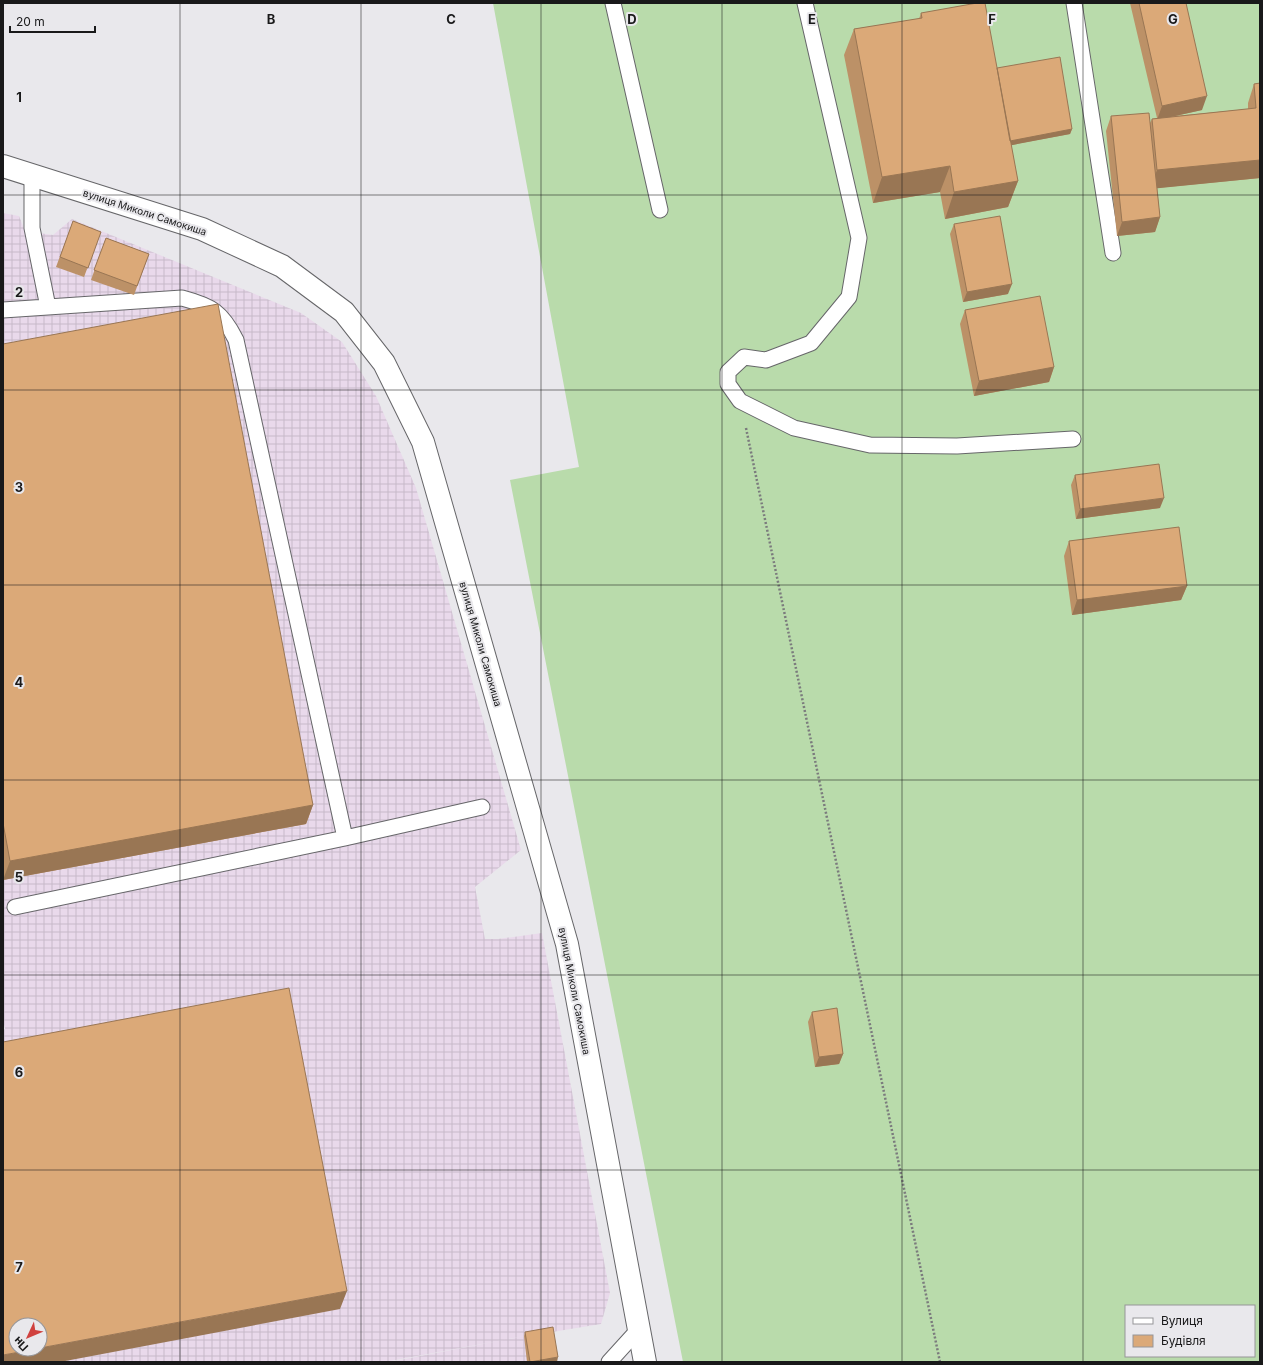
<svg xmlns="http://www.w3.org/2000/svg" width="1263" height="1365" viewBox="0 0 1263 1365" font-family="Inter,sans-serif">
<defs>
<pattern id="industrial-grid" width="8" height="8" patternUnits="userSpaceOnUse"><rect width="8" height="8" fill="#e9d9eb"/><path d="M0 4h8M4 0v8" fill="none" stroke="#c7bac9"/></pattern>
</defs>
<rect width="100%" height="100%" fill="#e9e8ec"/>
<!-- industrial -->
<path fill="url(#industrial-grid)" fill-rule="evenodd" d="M3,213L19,216L25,231L53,235L72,219L301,313L342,342L376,396L416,488L521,850L475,887L485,939H498L542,933L610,1293L601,1324L552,1332L557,1362H389L530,1335L385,1362H3V1030L5,1029L3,1020ZM16,1325H40V1349H16Z"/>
<!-- grass -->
<path fill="#b9dbab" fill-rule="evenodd" d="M493,3H1260V1362H683L510,480L579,467ZM1126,1306H1254V1356H1126Z"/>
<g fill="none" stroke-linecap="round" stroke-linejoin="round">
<!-- service casing -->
<g stroke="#666669" stroke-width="17">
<path id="service" d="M613,3L660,210
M805,3L859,238L849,297L811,343L766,360L744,357L728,372V384L740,401L794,428L870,445L957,446L1073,439
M1074,3L1113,253
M32,176V228L48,307
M3,310L182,298C212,306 222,312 236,340L345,838
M15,907L345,838L482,807
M609,1362L639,1329"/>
</g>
<!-- tertiary casing -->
<g stroke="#666669" stroke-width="24">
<path id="tertiary" d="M3,166L202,229L282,266L344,312L384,363L423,442L567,944L645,1362"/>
</g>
<!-- path -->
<path stroke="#7b7b7d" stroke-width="2.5" stroke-dasharray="2 2" stroke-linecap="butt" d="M746,428L940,1362"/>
<!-- service -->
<use href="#service" stroke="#fff" stroke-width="15"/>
<!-- tertiary -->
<use href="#tertiary" stroke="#fff" stroke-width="22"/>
</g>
<!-- wall -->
<path fill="#bc9167" d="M1130,3H1186L1202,110L1175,116L1248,109V103L1254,84L1260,83V178L1157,188L1160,217L1155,232L1117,236L1106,131L1111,116L1150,123L1152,119L1157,118Z
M921,13L997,68L1072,129L1070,134L1011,145L1018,181L1008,207L945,219L940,192L873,203L844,55L854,29L919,19Z
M73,221L101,232L84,277L56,267Z
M954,224L1008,294L963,302L950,234Z
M106,238L149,254L134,295L91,280Z
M965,310L1054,367L1049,382L974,396L960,324Z
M3,344L313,805L306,824L3,880Z
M1075,475L1160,508L1076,519L1071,485Z
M1069,541L1187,586L1181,600L1072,615L1064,556Z
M812,1012L843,1054L839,1064L815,1067L808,1022Z
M525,1332L557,1362H527L524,1336Z"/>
<!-- shaded-wall -->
<path fill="#997654" d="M1207,96L1202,110L1157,120L1162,106Z
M1072,129L1070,134L997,148L999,143Z
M1260,160V178L1150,189L1157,170Z
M950,166L940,192L873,203L882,177Z
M1018,181L1008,207L945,219L954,192Z
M1160,217L1155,232L1117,236L1122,222Z
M1012,284L1008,294L963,302L967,292Z
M1054,367L1049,382L974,396L979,381Z
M1164,498L1160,508L1076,519L1080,509Z
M1187,586L1181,600L1072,615L1077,600Z
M313,805L306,824L3,880L10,861Z
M843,1054L839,1064L815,1067L819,1057Z
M347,1291L340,1309L60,1362H3V1355L37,1349H40V1348Z
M558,1357L557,1362H530Z"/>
<!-- building -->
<path fill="#dba978" stroke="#997654" d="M977,3H985L1018,181L954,192L950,166L882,177L854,29L922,18L921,13Z
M1139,3H1186L1207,96L1162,106Z
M1060,57L1072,129L1010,141L997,68Z
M1260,83V160L1157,170L1152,119L1256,108L1254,84Z
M1149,113L1160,217L1122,222L1111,116Z
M1000,216L1012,284L967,292L954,224Z
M73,221L101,232L88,268L60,257Z
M106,238L149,254L137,286L94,270Z
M1040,296L1054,367L979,381L965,310Z
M218,304L313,805L10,861L3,823V344Z
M1159,464L1164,498L1080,509L1075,475Z
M1179,527L1187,586L1077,600L1069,541Z
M289,988L347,1291L40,1348V1325H16V1349H37L3,1355V1042Z
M837,1008L843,1054L819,1057L812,1012Z
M553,1327L558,1357L530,1362L525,1332Z"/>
<!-- grid -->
<path fill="none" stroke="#19191a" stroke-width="1" stroke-opacity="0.55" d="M180,3V1362M361,3V1362M541,3V1362M722,3V1362M902,3V1362M1083,3V1362M3,195H1260M3,390H1260M3,585H1260M3,780H1260M3,975H1260M3,1170H1260"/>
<g text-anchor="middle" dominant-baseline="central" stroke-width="4" stroke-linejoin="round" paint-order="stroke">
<!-- street labels -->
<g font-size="10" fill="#19191a" stroke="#e9e8ec">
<text transform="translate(145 212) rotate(18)">вулиця Миколи Самокиша</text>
<text transform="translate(481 644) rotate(74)">вулиця Миколи Самокиша</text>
<text transform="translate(575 991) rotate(79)">вулиця Миколи Самокиша</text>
</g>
</g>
<g font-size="13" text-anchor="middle" font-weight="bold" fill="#19191a" stroke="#e9e8ec" stroke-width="4" stroke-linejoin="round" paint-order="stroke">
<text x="271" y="24">B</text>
<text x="451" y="24">C</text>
<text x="632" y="24">D</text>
<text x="812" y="24">E</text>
<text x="992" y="24">F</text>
<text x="1173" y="24">G</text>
<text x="19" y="102">1</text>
<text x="19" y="297">2</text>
<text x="19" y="492">3</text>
<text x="19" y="687">4</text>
<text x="19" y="882">5</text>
<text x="19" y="1077">6</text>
<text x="19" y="1272">7</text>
</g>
<!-- border -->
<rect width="1263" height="1365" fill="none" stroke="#19191a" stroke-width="8"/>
<!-- legend -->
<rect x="1125" y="1305" width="130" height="52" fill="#e9e8ec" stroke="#969598"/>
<rect x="1133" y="1318" width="20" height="6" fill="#ffffff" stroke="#969598"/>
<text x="1161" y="1325" font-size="12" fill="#19191a">Вулиця</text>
<rect x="1133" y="1335" width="20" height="12" fill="#dba978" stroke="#969598"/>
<text x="1161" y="1345" font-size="12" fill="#19191a">Будівля</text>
<!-- north arrow -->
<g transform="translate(28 1337) rotate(226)"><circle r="19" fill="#e9e8ec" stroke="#969598"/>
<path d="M0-3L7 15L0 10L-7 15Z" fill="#d0413f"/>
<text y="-6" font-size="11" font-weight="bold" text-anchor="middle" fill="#19191a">Пн</text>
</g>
<!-- scale -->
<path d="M10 26v6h85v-6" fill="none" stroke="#19191a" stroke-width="2"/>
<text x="16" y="26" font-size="12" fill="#19191a" stroke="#e9e8ec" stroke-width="3" paint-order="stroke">20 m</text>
</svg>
